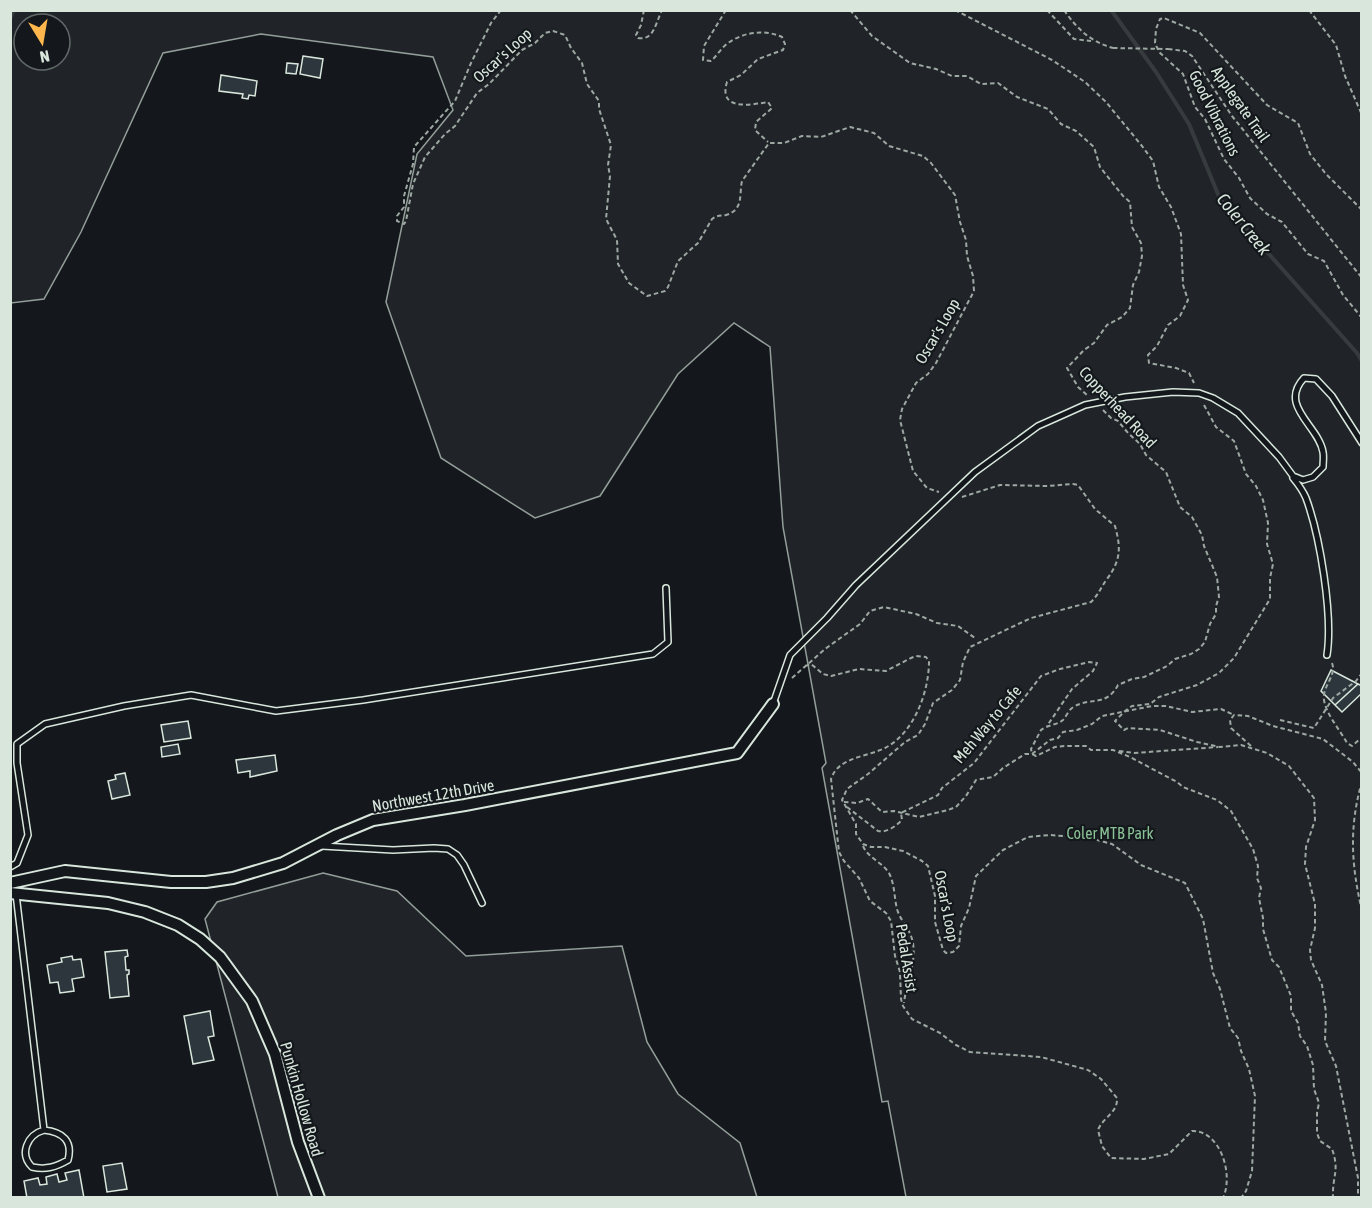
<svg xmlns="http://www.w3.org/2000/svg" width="1372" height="1208" viewBox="0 0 1372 1208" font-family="'Asap Condensed',sans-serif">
<rect width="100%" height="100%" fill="#14181c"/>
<!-- green -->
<path fill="#202428" stroke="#939e99" stroke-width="1.5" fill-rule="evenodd" d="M10,11H1361V1197H906L888,1101L882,1102L822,768L826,763L783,527L770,347L734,323L678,374L600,496L535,518L441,458L386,302L417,154L453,110L433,57L261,34L163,53L81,232L44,299L11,303ZM24,24H60V60H24Z
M323,873L397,891L466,956L622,946L647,1042L678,1094L740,1143L757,1197H278L205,919L217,902Z"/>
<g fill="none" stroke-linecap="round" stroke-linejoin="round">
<!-- stream -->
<path stroke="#363b3e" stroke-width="4" d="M1111,10L1156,72L1189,124L1220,199L1357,353L1362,361
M10,19L14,10"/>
</g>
<!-- building -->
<path fill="#2c363c" stroke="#d8e6dc" stroke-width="1.5" d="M303,56L323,59L320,78L300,74Z
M287,63L298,64L296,74L286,73Z
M221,75L257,81L255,96L249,95L248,99L242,98L243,94L219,91Z
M1331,670L1358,684L1335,705L1321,691Z
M1358,684L1362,686V693L1342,712L1335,705Z
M188,721L191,738L164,742L161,725Z
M178,744L180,754L162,757L161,747Z
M275,755L277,771L250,777V771L238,773L236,760Z
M125,773L130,795L112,799L108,781L116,779L115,775Z
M127,950L128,956L125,957L126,970H129V974L127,975L129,996L110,998L105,952Z
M72,956L73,960L81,959L84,977L72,979L74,991L60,993L58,982L50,983L47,965L62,962L61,958Z
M210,1011L214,1036L208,1037L214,1060L193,1064L184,1016Z
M122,1163L127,1189L107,1192L103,1166Z
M79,1170L84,1198H27L24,1181L38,1178L40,1185L47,1184L46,1177L57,1174L59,1182L67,1180L65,1173Z"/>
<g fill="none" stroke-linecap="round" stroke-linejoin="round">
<!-- service casing -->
<g stroke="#d8e6dc" stroke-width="8">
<path id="service" d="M1293,478C1298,484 1303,491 1306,498C1320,536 1333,615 1327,655
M773,704L790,655L827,618L856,585L975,472L1038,426L1065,414L1085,405L1125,397L1173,392L1199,393L1213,398L1238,413L1279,457L1293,476L1303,480L1313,477L1323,467C1323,462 1324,457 1323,452C1319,426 1278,406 1304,378L1316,379L1332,396L1362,443
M322,846L393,850L434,848L448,849L457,855L464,865L482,903
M10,867L17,863L28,835L17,763V744L45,724L124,706L191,695L276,711L363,700L653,654L668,642L666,588
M16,894L44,1130C63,1132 73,1141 68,1160C56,1167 46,1170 32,1167C19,1154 27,1135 44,1130"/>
</g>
<!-- minor casing -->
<g stroke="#d8e6dc" stroke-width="14">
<path id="minor" d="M10,883L65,871L171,882H206L233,878L283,863L337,835L373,820L465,805L737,753L773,704
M10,893L108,903L145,912L178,925L200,939L220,957L252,1001L275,1054L298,1142L319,1198"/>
</g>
<!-- path -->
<path stroke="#9da8a2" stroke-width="2" stroke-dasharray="4.5 3" stroke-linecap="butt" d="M501,10L491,23L471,63L455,101L414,147L413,164L404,196V207L397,216V221L404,224L406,221L413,184L425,157L445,134L455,126L477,93L489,84L522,50L535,43L545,33L553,31L565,35L571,48L582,63L587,84L599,101V109L611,145L608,165L610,176L606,219L617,240L618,264L629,283L647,296L665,291L668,287L678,261L698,243L712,219C717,215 720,216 726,215C744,210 739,194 742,181L769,143H784L802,136L821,137L850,127L874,133L889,146L923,156L931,163L955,195L960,222L966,240L967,256L973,276L974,291L936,363L928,374L916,383L902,409L900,420L913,471L927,488L939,492
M644,10L641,25L636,35L638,38C654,41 656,22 662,10
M726,10L704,46L703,60L711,61C717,56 721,48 728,43C744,32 764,29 782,37L785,44L783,50L758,59L741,75L727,82C718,111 750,105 768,102L772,108L756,122L755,130L768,142
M850,10L872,36L910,63L936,69L952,76H967L981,84L998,83L1017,97L1048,109L1061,124L1076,131L1094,147L1100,167L1123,196L1130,202L1132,227L1141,243L1142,256L1139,272L1133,285L1130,308L1122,317L1107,325L1094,343L1084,350L1067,368L1078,387L1088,396
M955,10L1052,60L1085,82L1106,102L1142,146L1153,161L1159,187L1171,207L1181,234L1183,285L1188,300L1180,316L1168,325L1157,346L1148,355L1149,363L1176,368L1189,373L1194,383
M1047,10L1074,39L1091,41
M1064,10C1077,29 1091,42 1113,48
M1309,10L1336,45L1345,76L1362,115
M1168,49L1185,51L1192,56L1232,116L1362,278
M1362,210L1326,174L1310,154L1298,123L1267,105L1200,33L1164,18L1160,19L1156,29L1155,43L1159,52L1183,74L1195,107L1205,119L1224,159L1239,178L1250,198L1267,214L1282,222L1308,254L1324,261L1343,295L1362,318
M1204,405L1216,427L1234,441L1246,474L1256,486L1263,500L1268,523L1267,544L1273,564L1270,578V599L1234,658L1219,673L1197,685L1159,697L1150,704L1132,706L1125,711L1115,721L1124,730L1128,728L1160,730L1197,742L1220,747L1241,745L1267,753L1289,766L1314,798L1315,820L1306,847L1305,864L1315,904V928L1310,950L1311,960L1322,985L1326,1013L1325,1041L1336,1066L1358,1178V1198
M1103,410L1111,418L1118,421L1128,433L1140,444L1146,455L1166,472L1180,507L1192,517L1202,535L1204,546L1217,577L1219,597L1216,606V614L1210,624L1205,642L1199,649L1191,654L1175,659L1167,666L1144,677L1132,679L1118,685C1106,708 1089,696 1072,708C1068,711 1066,717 1063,720C1057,725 1047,725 1041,730L1031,749L1032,754L1036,756L1055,747L1065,746H1086L1091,750H1113L1130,757L1177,782L1183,787L1217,800L1231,811L1253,849L1258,866L1257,878L1261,888L1259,898L1263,918V929L1272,960L1279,967L1291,996V1011L1298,1023L1300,1036L1307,1046L1313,1065L1314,1089L1319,1103L1317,1113V1133L1320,1141L1332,1149C1340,1171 1332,1176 1333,1198
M962,497L1000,485L1047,486L1073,484L1078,485L1095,509L1115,526C1121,548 1121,560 1107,579C1101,587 1099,594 1091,602L1031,618L970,647L963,662L960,680L952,690L933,703L925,724L918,735L905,742L868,774L847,789L842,800L856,824V834L863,844L871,847H885L903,851L922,861L928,866L935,896V922L943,950L946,953L953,952L959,946L961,926L969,908L976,876L1003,850L1028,837L1050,835L1090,838L1112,844L1141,865L1185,883L1203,919L1213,973L1220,989L1230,1028L1238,1038L1241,1051L1249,1069L1255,1096L1252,1171L1246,1191L1241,1198
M1332,663C1337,676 1322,686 1324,700C1326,714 1340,730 1347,743L1352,746L1362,737
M805,666L811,664L823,674L831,676L859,669L886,671L911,658L916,656L926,657L929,661C929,692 914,733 885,748C867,757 838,757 831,779L839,852L844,861L859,878L870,901L886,913L891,921L895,956L900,972L901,999L903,1006L912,1019L940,1033L956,1045L970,1052L1041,1057L1088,1070L1101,1079L1117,1098C1118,1113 1103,1117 1098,1130L1102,1146L1111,1158L1144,1159L1169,1154L1192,1131C1220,1130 1234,1174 1223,1198
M792,678L825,649L860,624L870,611L884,607L916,614L937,623L958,626L975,638
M1280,720L1314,728L1333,698L1356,681L1362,673
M1251,746L1231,728L1230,720L1234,715L1248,716L1273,726L1323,739L1353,762L1362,773
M1119,751L1134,753L1218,747
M1362,781C1349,827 1351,864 1362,911
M844,802L857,803L868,799L882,812L894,811L919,817L948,810L956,807L966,796L976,780L993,777L1003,768L1025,754H1032L1050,740L1058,738L1063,732L1077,730L1092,724L1102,716L1152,706H1166L1192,712L1221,709L1234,715
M847,807L878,831C887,833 896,826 902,820L901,813L938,795L942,788L974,763L1041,676L1060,669L1089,662L1097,663L1093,671L1072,689L1047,726
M863,846C868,858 882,862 889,873C895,885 894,897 897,909C900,920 909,928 912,939C918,960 906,983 904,1003"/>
<!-- service -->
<use href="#service" stroke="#14181c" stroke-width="5"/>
<!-- minor -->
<use href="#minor" stroke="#14181c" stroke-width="10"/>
<!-- path-bridge -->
<path stroke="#9da8a2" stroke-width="2" stroke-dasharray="4.5 3" stroke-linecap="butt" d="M1113,48L1168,49"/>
</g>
<g text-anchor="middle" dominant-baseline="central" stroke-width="4.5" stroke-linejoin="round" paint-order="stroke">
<!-- street labels -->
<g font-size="16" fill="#d8e6dc" stroke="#14181c">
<text transform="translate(502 55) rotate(-42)">Oscar's Loop</text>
<text transform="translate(1241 104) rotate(55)">Applegate Trail</text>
<text transform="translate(1215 113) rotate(63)">Good Vibrations</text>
<text transform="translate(937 331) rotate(-60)">Oscar's Loop</text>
<text transform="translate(1118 407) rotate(47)">Copperhead Road</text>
<text transform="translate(987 724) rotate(-50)">Meh Way to Cafe</text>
<text transform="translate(433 795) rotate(-10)">Northwest 12th Drive</text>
<text transform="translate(947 906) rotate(79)">Oscar's Loop</text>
<text transform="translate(907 958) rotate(81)">Pedal Assist</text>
<text transform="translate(302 1099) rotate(74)">Punkin Hollow Road</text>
</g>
<!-- park labels -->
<g font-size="16" fill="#8ac095" stroke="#14181c">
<text x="1110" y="833">Coler MTB Park</text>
</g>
<!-- water labels -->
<g font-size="18" font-style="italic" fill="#d8e6dc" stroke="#14181c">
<text transform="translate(1244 224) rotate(51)">Coler Creek</text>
</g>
</g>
<!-- border -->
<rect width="1372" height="1208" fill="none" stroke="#d8e6dc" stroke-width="24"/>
<!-- north arrow -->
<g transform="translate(42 42) rotate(169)"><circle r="28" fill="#14181c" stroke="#626a69" stroke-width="1.5"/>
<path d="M0-4.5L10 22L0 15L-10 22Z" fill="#ffb74d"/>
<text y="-9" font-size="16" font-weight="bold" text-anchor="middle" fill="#d8e6dc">N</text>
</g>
</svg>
